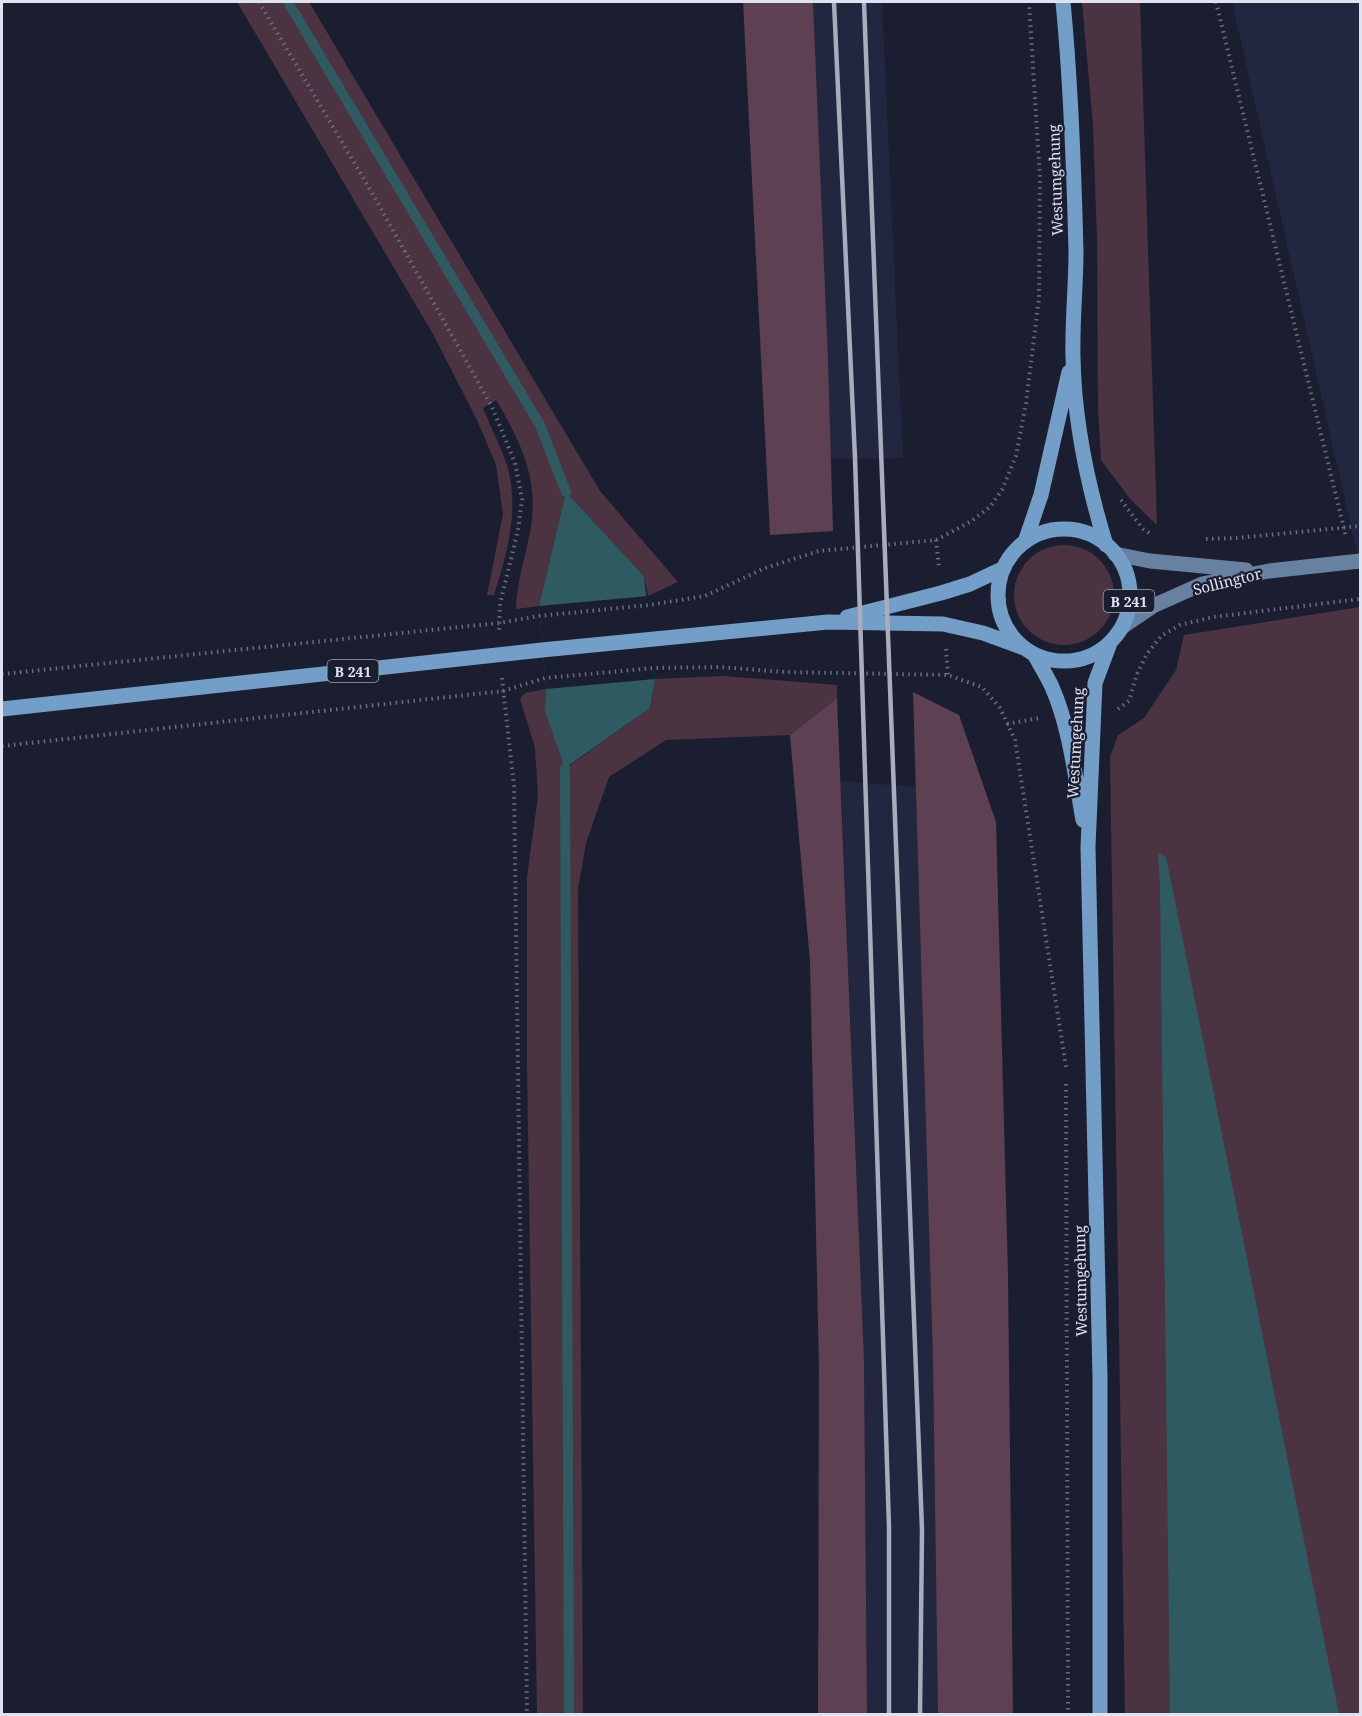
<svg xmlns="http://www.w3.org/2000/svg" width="1362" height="1716" viewBox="0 0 1362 1716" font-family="'Noto Serif',serif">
<rect width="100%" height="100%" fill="#1b1e31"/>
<!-- built -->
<path fill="#22263f" d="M813,2H882L903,458L831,459Z
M1232,2H1360V566Z
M841,781L916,787L933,1363L938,1714H867L864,1361Z"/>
<!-- green -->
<path fill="#4b3341" d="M237,2H309L600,491L678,582L648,596L644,576L566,492L539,606L516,609C517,580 526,555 531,527C539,479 520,440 496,400L483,408C490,425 498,442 505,459C521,506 508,550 494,595H487L503,514L496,465L477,420L433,334Z
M1082,2H1140L1157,525L1131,500L1101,460L1098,409L1097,239L1093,125Z
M1014 595a50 50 0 1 1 100 0a50 50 0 1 1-100 0Z
M1360,607V1714H1125L1110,757L1118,735L1144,718L1176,670L1184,635Z
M723,676L837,685V698L790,735L666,740L609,777L586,843L578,889L583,1714H537L527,1064V877L538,796L535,748L520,699L525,693L546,689L545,712L566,768L650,708L655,679Z"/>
<!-- forest -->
<path fill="#5d4051" d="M743,2H813L828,360L833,531L770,535Z
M913,692L959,715L996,822L1008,1276L1013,1714H938L933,1363Z
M837,698L864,1361L867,1714H818L819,1368L810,962L790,735Z"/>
<!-- water -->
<path fill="#305a61" d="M566,492L644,576L655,679L650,708L565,768L545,712L546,688L539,606Z
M1158,853L1166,857L1339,1714H1170L1160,885Z"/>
<!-- pier -->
<path fill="#1b1e31" d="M648,596L655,679L546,689L539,606Z"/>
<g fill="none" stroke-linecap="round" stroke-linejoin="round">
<!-- stream -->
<path stroke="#305a61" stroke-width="10" d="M288,2L540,425L566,492
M565,768L569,1714"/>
<!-- path -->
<path stroke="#6b6e7e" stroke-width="4" stroke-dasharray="1.5 4.5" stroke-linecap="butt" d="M259,2L371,191L492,407L515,463L522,499L518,530L500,604L499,632
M1216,2L1346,537
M1121,500L1143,529L1151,534
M1206,539L1237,538L1360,526
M936,540L939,567
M946,649L948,675
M2,674L499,623L539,616L649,605L705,596L765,568L819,551L936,540L970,522L990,507L1002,490L1016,456L1026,403L1039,298L1040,179L1029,2
M502,678L514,786L527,1714
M1118,709L1129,701L1137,674L1147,654L1161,636L1180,625L1213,617L1360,599
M1007,724L1039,718
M2,746L503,691L545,678L654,668L720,667L785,672L948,675L982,687L1000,708L1015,740L1066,1067
M1066,1084L1068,1714"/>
<!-- secondary -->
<path stroke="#6981a1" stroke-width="15" d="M1115,554L1150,561L1246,570
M1122,627L1153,606L1202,584L1269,571L1360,561"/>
<!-- primary -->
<path stroke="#739ec7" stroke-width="15" d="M1063,2C1071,84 1074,169 1076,252C1076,287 1072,322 1073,357C1074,422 1087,483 1106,545
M998 595a66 66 0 1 1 132 0a66 66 0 1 1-132 0Z
M1025,542L1041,495L1069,372
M847,617L941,593L970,584L1004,568
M1034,654C1040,665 1047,676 1052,687C1070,728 1075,776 1083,820
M2,709L542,650L828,622L943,624L983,633L1024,648
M1100,1714V1378L1088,847L1095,683L1110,643"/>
<!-- rail -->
<path stroke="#a9acba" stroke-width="4.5" d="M834,2L855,458L889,1527V1714
M864,2L922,1530L920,1714"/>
</g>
<g text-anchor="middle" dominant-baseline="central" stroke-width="4.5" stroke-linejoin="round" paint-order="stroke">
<!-- shield labels -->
<g fill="#1b1e31" stroke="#a4a7b6" stroke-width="1.5">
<rect x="1103.5" y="590" width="51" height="22" rx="4.5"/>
<rect x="327.5" y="660" width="51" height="22" rx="4.5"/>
</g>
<g font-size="14" font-weight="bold" fill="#dfe2ef">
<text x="1129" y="601">B 241</text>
<text x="353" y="671">B 241</text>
</g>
<!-- street labels -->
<g font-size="15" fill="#dfe2ef" stroke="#1b1e31">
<text transform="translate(1055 180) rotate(-92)">Westumgehung</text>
<text transform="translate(1227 581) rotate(-14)">Sollingtor</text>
<text transform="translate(1075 743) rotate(-87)">Westumgehung</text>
<text transform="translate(1080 1281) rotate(-91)">Westumgehung</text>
</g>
</g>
<!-- border -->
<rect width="1362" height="1716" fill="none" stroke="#dfe2ef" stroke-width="6"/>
</svg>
